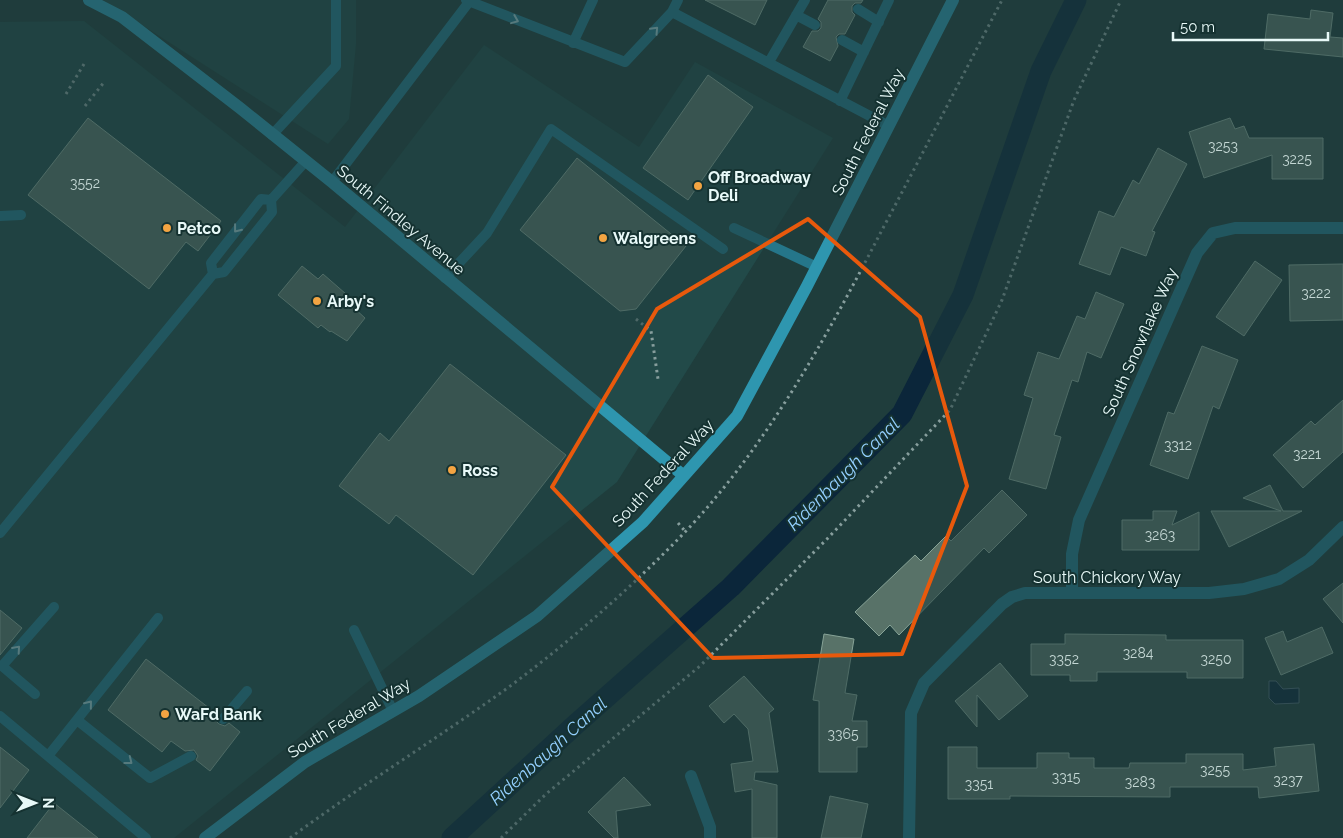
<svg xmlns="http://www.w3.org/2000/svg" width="1343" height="838" viewBox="0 0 1343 838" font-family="Raleway,sans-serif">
<rect width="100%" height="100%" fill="#1f3d3c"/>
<!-- built -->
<path fill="#224a49" d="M103,0H356V44L349,119L328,144Z
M84,21L345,227L484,45L639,147L695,62L833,138L617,482L174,838H0V22Z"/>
<!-- water -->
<path fill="#0b263a" stroke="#4d6573" d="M1269,681H1276L1283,689L1299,688V703L1275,704L1269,698Z"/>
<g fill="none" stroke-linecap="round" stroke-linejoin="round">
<!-- canal -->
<path stroke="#0b263a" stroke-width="21" d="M452,838L575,725L731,587L902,414L963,295L1041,71L1076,0"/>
</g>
<!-- building -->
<path fill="#587268" stroke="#87a397" d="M705,0H767L755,25Z
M828,0H863L861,3H855L852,6V12L855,15L845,34H839L836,37L838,46L830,61L803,47L812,31H818L821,28V22L818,19Z
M1311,10L1333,13L1330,37L1343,38V57L1264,49L1268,14L1310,19Z
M708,75L753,107L688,200L643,168Z
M88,118L221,221L198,251L186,242L149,289L28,195Z
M1230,118L1235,129L1244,126L1249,138H1323V179H1272V155L1204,178L1189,132Z
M1158,148L1187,164L1152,231L1155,232L1146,256L1121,247L1110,275L1079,264L1099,211L1114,217L1133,180L1139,184Z
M577,158L686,246L636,309L620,311L520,230Z
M1255,261L1282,280L1244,336L1216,317Z
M1343,264V320L1290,321L1289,265Z
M302,266L318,279L323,274L346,294L343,298L365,318L347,341L331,331L330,332L321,325L318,328L278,295Z
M1096,292L1124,304L1101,358L1087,352L1078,382L1072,380L1054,435L1061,437L1046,489L1009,479L1033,398L1024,395L1038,352L1059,359L1077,316L1085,319Z
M1202,346L1238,360L1219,409L1213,406L1188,479L1150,465L1168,412L1174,414Z
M450,364L566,455L473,575L396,515L389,524L339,486L380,433L389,441Z
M1343,400V452L1303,488L1273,455L1311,421L1315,425Z
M1270,485L1283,511H1302L1229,547L1211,511H1281L1243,498Z
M1002,490L1027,515L989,553L984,548L899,635L890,625L879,636L855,612L915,555L921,561L946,536L951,541Z
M1153,511H1177L1172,525L1199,512V550H1122V520H1153Z
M1343,583V623L1323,599Z
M0,610L22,628L0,655Z
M1322,627L1333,653L1281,675L1265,638L1283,631L1287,642Z
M824,634L854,639L845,693L857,695L852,721H867V747H857V772H819V701L813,700Z
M1065,634L1166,635V640H1243V678H1187V672H1097V681H1070V675H1031V644H1065Z
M146,659L218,715L216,721L219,724L225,726L229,723L240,732L210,771L196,760L198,756L194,750L185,751L171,741L162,752L108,710Z
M1000,663L1028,696L999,720L977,695V727L955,701Z
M744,676L774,709L769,713L778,772H755L754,780L777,785V838H752V789L735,792L731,764L753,761L748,729L734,714L724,723L709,706Z
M1314,744L1319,791L1259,798L1258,787H1170V797L1010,796V799H948V747H977V768H1037V753H1069V758H1094V768H1129L1130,763H1186V754H1243V770L1276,766L1274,748Z
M0,747L29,770L0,808Z
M624,777L651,805L616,811L618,838H614L588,812Z
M830,796L868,804L861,838H821Z
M54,803L98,838H27Z"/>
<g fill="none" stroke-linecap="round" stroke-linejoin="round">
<!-- path -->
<path stroke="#879e9d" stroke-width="3" stroke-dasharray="2.5 4" stroke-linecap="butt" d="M66,94L84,64
M85,106L105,81
M636,319L651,331L658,379
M678,523L685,531
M290,838C363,784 440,737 513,684C574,638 633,586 686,531C769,443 827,336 882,230C923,153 962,77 1002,0
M501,838L546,794L700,666L827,539L950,410L1002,300L1074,100L1121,0"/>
<!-- lane -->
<path stroke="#25768a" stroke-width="10" d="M466,0L625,62L672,12L678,0
M858,9L879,22
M672,12L889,126
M796,15L815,25
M842,40L864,52
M573,43L593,0
M769,62L805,0
M840,101L889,0
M272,135L336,66V0
M332,182L469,2
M271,200L261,199L211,263L213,274L224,272L272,212L271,200L305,162
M0,216L21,215
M734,228L817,267
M445,278L487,233L551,129L723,249
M0,533L213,274
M354,630L393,711
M35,694L2,666L54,607
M0,716L146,838
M223,719L247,691
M77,720L150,778L191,756
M48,756L158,618"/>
<!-- street -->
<path stroke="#25768a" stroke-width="12" d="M1072,592V554L1079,520L1197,253L1213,233L1235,228H1343
M691,776L710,827V838
M909,838L911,713L924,683L1002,604L1012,597L1025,593H1209L1244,589L1279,579L1309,560L1343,527"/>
<!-- secondary -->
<path stroke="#2e96af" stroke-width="12" d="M89,0L122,17L240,108L332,182L684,476
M205,838L305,762L419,696L537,616L643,522L737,416L807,286L953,0"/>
</g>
<!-- one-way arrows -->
<defs><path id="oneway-chevron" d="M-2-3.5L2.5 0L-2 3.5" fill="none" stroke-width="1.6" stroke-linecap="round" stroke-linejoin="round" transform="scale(1.25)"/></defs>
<g stroke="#9ac5cc">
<use href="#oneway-chevron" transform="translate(515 20) rotate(22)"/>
<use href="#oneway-chevron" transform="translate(655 30) rotate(-47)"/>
<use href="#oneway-chevron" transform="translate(237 229) rotate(128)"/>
<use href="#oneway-chevron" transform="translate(17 649) rotate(-49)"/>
<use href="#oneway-chevron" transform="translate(89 704) rotate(-51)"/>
<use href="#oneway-chevron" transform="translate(129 761) rotate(38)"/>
</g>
<!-- marked area -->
<path d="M0 0H1343V838H0ZM808,219L920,317L967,486L902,654L713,658L552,487L657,309Z" fill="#1f3d3c" fill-opacity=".55" fill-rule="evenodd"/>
<path fill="none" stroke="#e8590c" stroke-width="4" stroke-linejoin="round" d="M808,219L920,317L967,486L902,654L713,658L552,487L657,309Z"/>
<!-- markers -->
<g fill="#f3a442" stroke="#153231" stroke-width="2">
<circle cx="698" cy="186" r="5"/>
<circle cx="167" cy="228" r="5"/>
<circle cx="603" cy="238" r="5"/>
<circle cx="317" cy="301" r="5"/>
<circle cx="452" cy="470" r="5"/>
<circle cx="165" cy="714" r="5"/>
</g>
<g text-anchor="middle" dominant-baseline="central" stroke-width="4" stroke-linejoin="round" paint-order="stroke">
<!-- number labels -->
<g font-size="14" fill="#c4d7d4">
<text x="1223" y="146">3253</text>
<text x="1297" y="159">3225</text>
<text x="85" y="183">3552</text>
<text x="1316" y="293">3222</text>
<text x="1178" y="445">3312</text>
<text x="1307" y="454">3221</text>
<text x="1160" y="535">3263</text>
<text x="1138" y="653">3284</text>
<text x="1064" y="659">3352</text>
<text x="1216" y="659">3250</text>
<text x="843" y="734">3365</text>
<text x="1215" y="770">3255</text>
<text x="1066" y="777">3315</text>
<text x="1288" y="780">3237</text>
<text x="1140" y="782">3283</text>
<text x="979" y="784">3351</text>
</g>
<!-- street labels -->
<g font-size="16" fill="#e8f9f8" stroke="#153231">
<text transform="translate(868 132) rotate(-63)">South Federal Way</text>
<text transform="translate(401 220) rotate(40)">South Findley Avenue</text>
<text transform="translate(1140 342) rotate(-66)">South Snowflake Way</text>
<text transform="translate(663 473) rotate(-47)">South Federal Way</text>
<text x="1107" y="577">South Chickory Way</text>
<text transform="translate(349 718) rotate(-31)">South Federal Way</text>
</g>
<!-- poi labels -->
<g font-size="16" font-weight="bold" fill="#e8f9f8" stroke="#153231" text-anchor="start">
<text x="708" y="177">Off Broadway<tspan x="708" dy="18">Deli</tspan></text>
<text x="177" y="228">Petco</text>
<text x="613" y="238">Walgreens</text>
<text x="327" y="301">Arby's</text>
<text x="462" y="470">Ross</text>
<text x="175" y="714">WaFd Bank</text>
</g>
<!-- water labels -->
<g font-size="18" font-style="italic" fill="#93cffe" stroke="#153231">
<text transform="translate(843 474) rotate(-45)">Ridenbaugh Canal</text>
<text transform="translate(548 751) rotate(-42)">Ridenbaugh Canal</text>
</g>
</g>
<!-- north arrow -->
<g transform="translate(35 803) rotate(90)" stroke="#153231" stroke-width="4" paint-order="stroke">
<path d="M0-4L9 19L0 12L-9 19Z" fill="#e8f9f8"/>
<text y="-8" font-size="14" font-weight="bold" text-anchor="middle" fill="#e8f9f8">N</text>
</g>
<!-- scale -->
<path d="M1173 32v8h155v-8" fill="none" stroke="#e8f9f8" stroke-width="2.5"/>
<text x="1180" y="32" font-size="15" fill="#e8f9f8" stroke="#153231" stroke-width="4" paint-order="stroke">50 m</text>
</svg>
